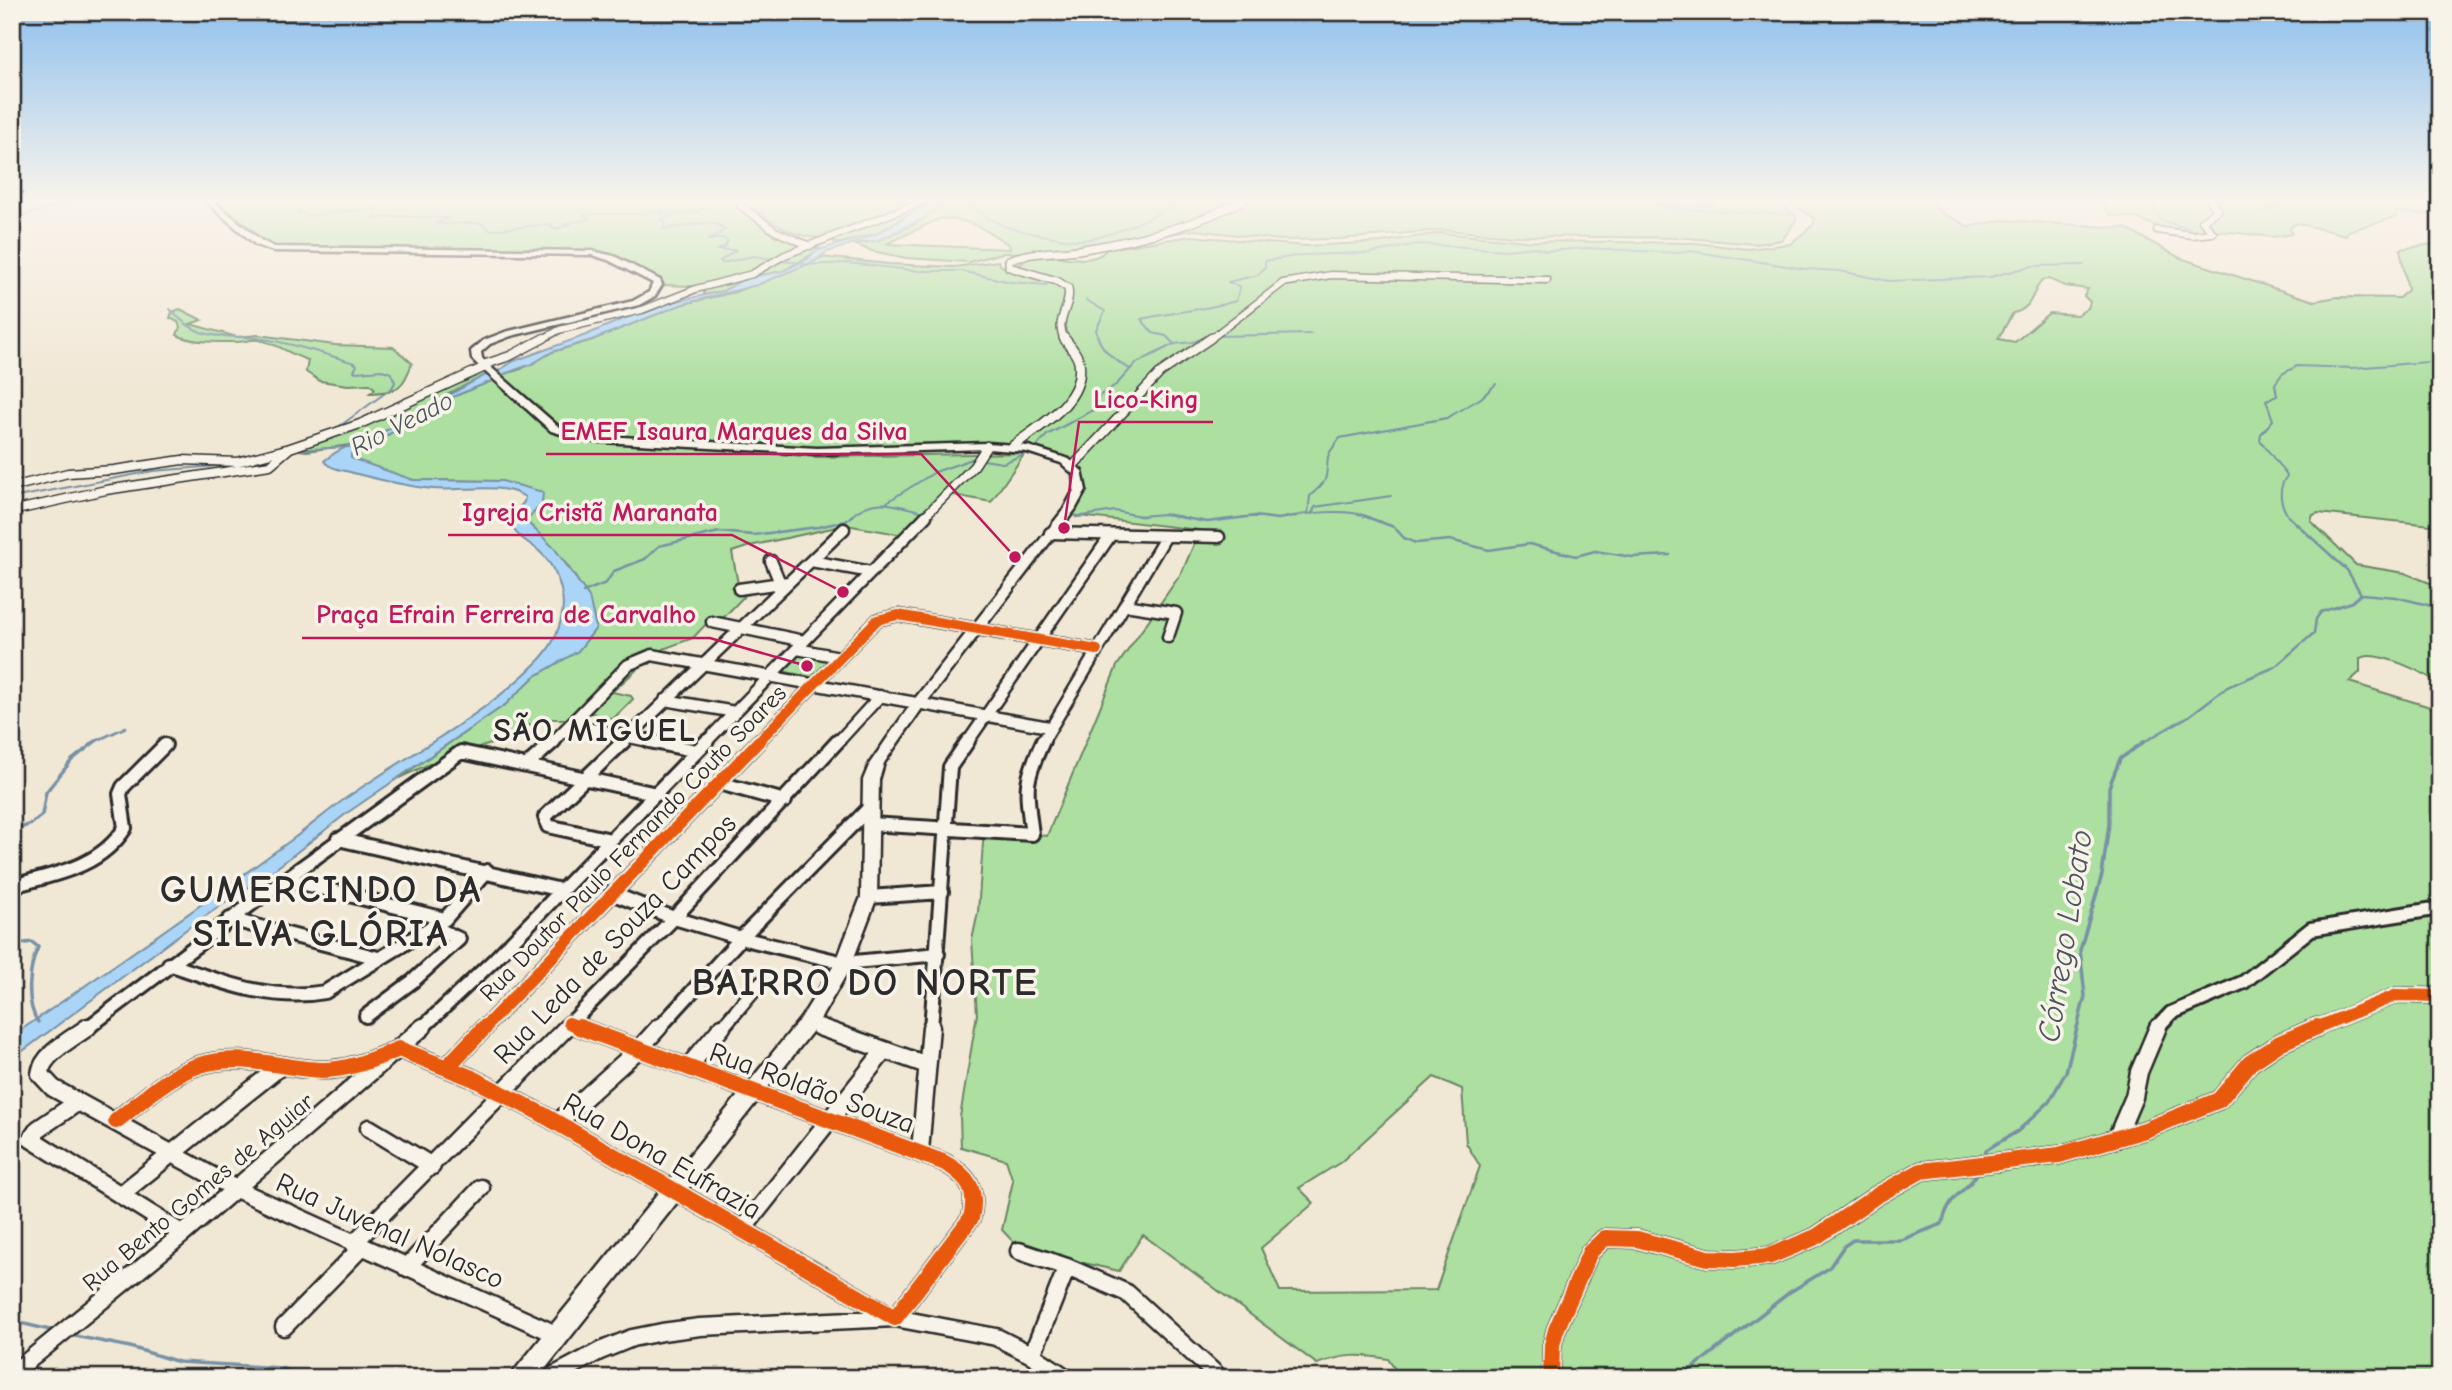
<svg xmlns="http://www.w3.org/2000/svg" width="2452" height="1390" viewBox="0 0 2452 1390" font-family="'Comic Neue',sans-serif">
<rect width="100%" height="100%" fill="#f1e7d5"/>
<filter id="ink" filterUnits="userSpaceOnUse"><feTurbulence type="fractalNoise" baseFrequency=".0143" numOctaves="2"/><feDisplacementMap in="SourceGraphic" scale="14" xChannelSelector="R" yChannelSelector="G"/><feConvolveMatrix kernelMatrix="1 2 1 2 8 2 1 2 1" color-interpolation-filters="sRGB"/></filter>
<g filter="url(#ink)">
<!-- green -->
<path fill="#acdfa0" stroke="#6c8566" stroke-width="2" fill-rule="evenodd" d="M213,199H734L744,213L780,237L821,249L783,271L746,278L723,291L704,295V290L690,286L664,285L662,281L613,256L590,251L281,248L263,242L250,227Z
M750,199H944L905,216L878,233L837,244C830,237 820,239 810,237C789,233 759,219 750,199Z
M959,199H1641L1684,206L1713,205L1708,199H1773L1796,216V220L1782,240L1756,244L1687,238L1514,236L1444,230L1339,239L1280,240L1195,230L1051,252L1002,253L969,262L906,258L872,251L854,244L877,241L913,225L942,204L958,202ZM939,219C966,217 987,230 1009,245L1010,249L886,244Z
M1785,199H1931C1934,215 1957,217 1968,227L2002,220L2125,228L2180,258L2314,301L2338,297L2399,298L2408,290L2400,249L2440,243V526L2318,513L2313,515L2311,521L2356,565L2405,573L2440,587V685C2427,673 2376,649 2360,658V672L2349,682L2440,710V1378H1401L1388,1359C1359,1354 1344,1354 1317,1364L1143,1235L1119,1271L1019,1248L1002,1230L1013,1181L1006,1160L961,1147L960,1117L977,1014L972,940L978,912L984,829L1047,836L1117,666L1182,572L1200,530L1070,515L1083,493L1071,463L1016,447L843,452L603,436L568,430L557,424L501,375L521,369L552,352L592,340L632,322L683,304L735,292L822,257L889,264L954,267L998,261L1000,265L1012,271C1019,267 1023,260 1030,258C1053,250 1090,270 1107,249L1192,236L1306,246L1381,242L1441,233L1527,241L1696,243L1748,249L1790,244L1813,225L1815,219ZM2049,279L2065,286L2088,289L2084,296L2090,302L2088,308L2077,315L2049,313L2015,342L1998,339L2013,313C2033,309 2031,293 2042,280ZM1434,1077L1462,1089L1466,1143L1480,1166L1436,1290L1280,1291L1261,1248L1314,1203L1299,1188L1341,1162Z
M2099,199H2440V216L2399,212H2396V217L2348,231L2346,235L2297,223L2290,228L2292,234L2273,237L2220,231L2211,236H2194L2159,227L2136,218L2110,215Z
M180,309L202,320L190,324L237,337L258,335L335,345L393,347L412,363C403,389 398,392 370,393L375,389L370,384L348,385L320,381L306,372L308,360C290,355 278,343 258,340C251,339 243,342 236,342C218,342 192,343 177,335L180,327L178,322L170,318L172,312Z
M481,368L488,374L456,390L385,431L350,445L307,451L292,449L364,422Z
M494,380L544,427L559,434L590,440L817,457L1025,453L991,502L943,493L904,535L846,525L750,546L732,552L738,584L753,585L751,589L725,616L709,621L693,638L663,649L650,664L644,663L612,692L631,696L633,699L613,719L582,710L572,719H541L499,742L447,756L399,778L506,704L534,677L578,651L596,628C588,583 557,551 526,521L542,503L502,481L413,480L351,459V454L431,412L455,396Z
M801,653L831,660L814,678L782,671Z"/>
<!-- water -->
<path fill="#abd5f6" stroke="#7891a5" stroke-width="2" d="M958,200L942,204L923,219L877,241L858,242L827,252L815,261L757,285L683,304L592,340L552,352L532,364L501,375L498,371L514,361L586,335L637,313L673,302L723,291L746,278L783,271L808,259L814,252C835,243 856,242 876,234C902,223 928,194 958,200Z
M488,374L494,380L455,396L431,412L351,454V458L413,480L502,481L543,492L542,503L526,521L555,549L589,597L596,628L578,651L534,677L506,704L347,813L274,870L195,923L12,1059V1036C107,971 202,905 294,838C313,824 330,809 349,796C409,754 484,716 535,664C549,651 559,633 562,614C566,593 555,565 539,551C527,540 510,535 511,517L524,502L525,497C501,481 461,492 433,489C406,486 380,480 353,473C343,470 330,469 324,461C342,445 366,440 387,430C422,414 452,391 488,374Z"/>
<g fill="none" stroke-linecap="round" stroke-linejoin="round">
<!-- stream-far2 -->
<path stroke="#7891a5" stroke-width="2" d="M309,199L297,212L306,216L374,208L378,210L373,219L399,216L448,218L435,224L480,223L490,230L553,224L551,227L556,229L571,224H564L590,219L584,215L591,214H641L665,210L660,213C681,217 703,212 721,199
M1585,199H1605
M1626,199L1680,209L1796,215
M2148,199L2161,220L2199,232
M2236,199L2238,201
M947,201C955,202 966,202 973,207C983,214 992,222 1004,226C1019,231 1067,241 1083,240C1113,237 1159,213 1187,199
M12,205L73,199
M2266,211L2281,205L2280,201L2284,199
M675,215L661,219L665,222L664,229L711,222L726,229L708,240L723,238L728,241L725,247L717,250H736L720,261L722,263L754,256L771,259
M12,219L80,199
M12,229L23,219
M779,261L804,263
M804,265L848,263L920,271H961L1011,282L1047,285
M1086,300L1105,311L1096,330C1099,349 1114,360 1130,369
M170,309C202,345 222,333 264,339C295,344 325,354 354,363L357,365L354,371L356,372L382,370L391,373L395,382L392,388L333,431
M1216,336L1311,334
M1174,344L1166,336L1153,333L1141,319C1173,312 1204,310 1236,301L1240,287L1228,282L1258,275L1265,267V261L1302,255L1369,253L1419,244L1507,250L1534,247L1547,251L1587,248L1678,253L1691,251L1805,269L1840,271L1889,281L1990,277L2032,266L2084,265
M1034,449L1047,435L1095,409L1099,396L1117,384L1135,364L1174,344L1193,342L1206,337
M293,450L349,447
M983,460L1003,463L1025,454
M12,498L153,471L230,465
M887,502L935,472L972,459
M1308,514L1310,496C1330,478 1325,481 1328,457C1329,451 1336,444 1340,438L1447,418L1481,398L1496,384
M1312,514L1315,507L1391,496
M850,517C873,496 893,504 920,511
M1076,517L1115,511L1140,516L1164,514L1183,517
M1243,517H1266
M1286,517C1311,513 1346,508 1369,517
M2289,517C2280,505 2277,489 2287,476L2260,440L2261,434L2273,420L2266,400L2277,396L2275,384L2282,374L2297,366L2352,368L2440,361"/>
<!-- stream-far1 -->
<path stroke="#7891a5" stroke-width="2.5" d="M1139,516H1144
M1173,516L1207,522L1255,516L1278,519L1296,516
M1364,516L1394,527L1404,538L1416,543L1450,540L1489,550L1529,544L1576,556L1595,551L1632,557L1670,555
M2288,516L2347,570L2361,594
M1076,517L1084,516
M583,592L606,583L614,571L645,559L659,546L719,532L753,535L818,527L846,521L852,516
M2361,594L2396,597L2440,608
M92,743L126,727
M2142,743L2189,716L2227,687L2275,667L2314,633L2316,619L2321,612L2352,602L2361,594"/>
<!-- stream -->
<path stroke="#7891a5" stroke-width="3.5" d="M12,831L31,824L42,815L46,792L72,760L96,741
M12,945L32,942L38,947C29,967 25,1003 38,1022
M1985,1156L1986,1150L2018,1131L2049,1102L2066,1072L2085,996L2080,950L2102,875L2109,824V787L2120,759L2145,741
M12,1321L54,1331
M70,1335L130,1347L179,1362L281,1368L287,1370L293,1378
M1680,1378L1790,1292L1829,1268L1844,1246L1853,1240H1901L1942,1224C1951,1190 1964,1196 1979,1171"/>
<!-- minor-far4 casing -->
<g stroke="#2b2b2b" stroke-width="9">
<path id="minor-far4" d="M741,206L775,231L810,246
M2157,230L2192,235L2213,233L2202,221L2218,210L2208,199
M541,340L559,330L642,310L696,289L752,274L785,255L929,199
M1209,340L1283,283L1331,275L1547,280"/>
</g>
<!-- minor-far3 casing -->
<g stroke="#2b2b2b" stroke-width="11">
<path id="minor-far3" d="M483,365L510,356L544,338
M1073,466L1160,373L1211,338
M12,487L68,473L114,470L182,460L237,462L290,448
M12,511L106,490L270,465L290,448L360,424L485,367
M924,517L974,466L987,446"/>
</g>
<!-- minor-far2 casing -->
<g stroke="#2b2b2b" stroke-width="15">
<path id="minor-far2" d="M1050,533L1219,537
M771,561L780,583
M811,561L871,572
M739,589L788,582
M1125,605L1176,613L1168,637
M712,622L804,641
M797,649L840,657
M665,700L735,712
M572,725L658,743
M552,743L628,665L652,655L1049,727
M622,743L844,529
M705,743L926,516
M757,743L877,620L898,615L1097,650
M837,743L880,696
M967,743L1111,535
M1042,743L1166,536"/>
</g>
<!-- minor-far1 casing -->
<g stroke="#2b2b2b" stroke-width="18">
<path id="minor-far1" d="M649,741L697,751
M527,765L554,741
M719,783L785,801
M870,824L1032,834C1026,789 1023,784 1043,741
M338,839L561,890
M611,840L548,826L545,817L624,741
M285,879L445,919
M12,886C55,874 99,868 125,828L120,794L123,787L165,745
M611,893L674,918L741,938L844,963L938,954
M869,897L942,892
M230,919L378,958
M169,964C219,981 271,1002 325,992L445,919L487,871
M366,1016L413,981L459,939L434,927
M569,1023L584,1029
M808,1023L824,1029
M86,1029L254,902L461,752L657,794
M421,1029L494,960L707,741
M483,1029L759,741
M565,1029L674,918L838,741
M658,1029L741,938L871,806
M721,1029L759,984
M931,1029L950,767L968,741
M2156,1029L2171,1013L2244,982L2311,929L2440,908
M2313,1029L2397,995L2440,996"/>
</g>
<!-- minor casing -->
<g stroke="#2b2b2b" stroke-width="21">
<path id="minor" d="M88,1027C73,1038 42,1054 40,1074L53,1088L236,1189L558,1335
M819,1027L927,1065
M448,1066L485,1027
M688,1067L722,1027
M78,1102L38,1129L31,1139L183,1234
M116,1121C142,1101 168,1075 200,1065C241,1052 282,1069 322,1070C350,1070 374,1059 399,1049L472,1078L540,1113L895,1318L971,1218C978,1190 968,1175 943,1162L579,1027
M558,1122L640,1048L659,1027
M369,1128L432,1166
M2116,1139L2134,1097L2139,1072L2158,1027
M920,1151L931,1027
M120,1195L281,1066
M743,1229L884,1051
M353,1244L567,1027
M1019,1251L1067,1267L1127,1293L1220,1378
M406,1268L481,1188
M284,1327L361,1248
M1032,1355L1067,1267
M12,1374L183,1234L423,1027
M549,1378L600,1351L632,1338L662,1332L700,1327L895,1318L996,1337L1032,1355L1067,1378
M1551,1378L1552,1345L1556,1330L1590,1252L1605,1238L1637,1239L1708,1258L1735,1259L1770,1256L1816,1237L1876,1196L1921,1171L2059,1155L2145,1130L2219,1100L2250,1063L2280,1043L2317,1027"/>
</g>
<!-- tertiary-far1 casing -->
<g stroke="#2b2b2b" stroke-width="10">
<path id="tertiary-far1" d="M1065,340C1053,320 1072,308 1068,288L1057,281L1009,267V260C1033,250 1059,254 1084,249C1139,240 1197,226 1245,199"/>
</g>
<!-- tertiary casing -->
<g stroke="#2b2b2b" stroke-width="12">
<path id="tertiary" d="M1013,446C1039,426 1086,401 1079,362C1077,353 1069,345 1064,338"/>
</g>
<!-- secondary casing -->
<g stroke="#2b2b2b" stroke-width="5">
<path id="secondary" d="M203,199H210L262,241L274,247L592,251L614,256L660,280L662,285L655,296L639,305L511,336L490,344L481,352L482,358L486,363L559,427L586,435L817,448L987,443L1028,446L1069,459L1082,471L1086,490L1075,510L923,707L884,763L879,780L877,897L850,968L815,1028L538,1378H511L515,1370L801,1018L836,962L861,897L863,780L870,763L913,701L1064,509L1074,490L1073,474L1061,463L1027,452L987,449L817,454L585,441L551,431L480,367L472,359L471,351L484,340L505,332L633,301L649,292L653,283L608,260L592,255L273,251L256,245Z"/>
</g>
<!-- minor-far4 -->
<use href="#minor-far4" stroke="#f7f3e8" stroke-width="6"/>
<!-- minor-far3 -->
<use href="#minor-far3" stroke="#f7f3e8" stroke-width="8"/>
<!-- minor-far2 -->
<use href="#minor-far2" stroke="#f7f3e8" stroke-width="10"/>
<!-- minor-far1 -->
<use href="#minor-far1" stroke="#f7f3e8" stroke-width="12"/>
<!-- minor -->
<use href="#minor" stroke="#f7f3e8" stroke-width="16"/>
<!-- tertiary-far1 -->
<use href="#tertiary-far1" stroke="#f7f3e8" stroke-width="7"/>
<!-- tertiary -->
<use href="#tertiary" stroke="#f7f3e8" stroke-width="9"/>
<!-- secondary -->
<use href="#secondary" fill="#f7f3e8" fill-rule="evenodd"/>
<!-- cycleway-far2 casing -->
<g stroke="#f7f3e8" stroke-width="14">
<path id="cycleway-far2" d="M757,743L877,620L898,615L1097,650"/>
</g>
<!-- cycleway-far1 casing -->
<g stroke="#f7f3e8" stroke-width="17">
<path id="cycleway-far1" d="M569,1023L584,1029
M483,1029L759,741
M2313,1029L2397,995L2440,996"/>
</g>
<!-- cycleway casing -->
<g stroke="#f7f3e8" stroke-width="20">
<path id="cycleway" d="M448,1066L485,1027
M116,1121C142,1101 168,1075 200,1065C241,1052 282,1069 322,1070C350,1070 374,1059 399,1049L472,1078L540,1113L895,1318L971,1218C978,1190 968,1175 943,1162L579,1027
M1551,1378L1552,1345L1556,1330L1590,1252L1605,1238L1637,1239L1708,1258L1735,1259L1770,1256L1816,1237L1876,1196L1921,1171L2059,1155L2145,1130L2219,1100L2250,1063L2280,1043L2317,1027"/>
</g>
<!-- cycleway-far2 -->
<use href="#cycleway-far2" stroke="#e8590c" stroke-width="10"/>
<!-- cycleway-far1 -->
<use href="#cycleway-far1" stroke="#e8590c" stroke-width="12"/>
<!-- cycleway -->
<use href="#cycleway" stroke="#e8590c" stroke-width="16"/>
</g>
</g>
<!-- sky -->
<linearGradient id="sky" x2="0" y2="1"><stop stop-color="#8fc1ee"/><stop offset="0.51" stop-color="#f9f4ec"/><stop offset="1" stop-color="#f9f4ec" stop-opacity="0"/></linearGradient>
<rect width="2452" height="393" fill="url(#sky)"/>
<g text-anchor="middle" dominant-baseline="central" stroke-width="7" stroke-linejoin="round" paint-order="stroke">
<!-- street labels -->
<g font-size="24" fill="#2b2b2b" stroke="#f7f3e8">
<text transform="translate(633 843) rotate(-46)">Rua Doutor Paulo Fernando Couto Soares</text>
<text transform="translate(198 1192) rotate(-40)">Rua Bento Gomes de Aguiar</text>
</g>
<!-- water labels -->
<g font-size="26" font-style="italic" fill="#4b565e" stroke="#f7f3e8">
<text transform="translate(402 424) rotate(-27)">Rio Veado</text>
</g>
<!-- near-street labels -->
<g font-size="28" fill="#2b2b2b" stroke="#f7f3e8">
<text transform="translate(615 939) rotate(-46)">Rua Leda de Souza Campos</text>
<text transform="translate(812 1088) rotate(20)">Rua Roldão Souza</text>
<text transform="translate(662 1156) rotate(30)">Rua Dona Eufrazia</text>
<text transform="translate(390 1231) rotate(24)">Rua Juvenal Nolasco</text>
</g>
<!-- district labels -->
<g font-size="32" font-weight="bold" letter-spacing="2" fill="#2b2b2b" stroke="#f7f3e8">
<text x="595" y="730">SÃO MIGUEL</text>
</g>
<!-- near-water labels -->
<g font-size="32" font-style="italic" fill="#4b565e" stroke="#f7f3e8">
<text transform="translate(2065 936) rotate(-81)">Córrego Lobato</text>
</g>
<!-- near-district labels -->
<g font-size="38" font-weight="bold" letter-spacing="2" fill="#2b2b2b" stroke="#f7f3e8">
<text x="321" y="890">GUMERCINDO DA<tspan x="321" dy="44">SILVA GLÓRIA</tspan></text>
<text x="865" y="983">BAIRRO DO NORTE</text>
</g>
</g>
<!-- callouts -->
<path fill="none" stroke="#c2185b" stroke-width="2.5" d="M1064 528L1079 422H1213M1015 557L921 454H546M843 592L732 535H448M807 666L710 638H302"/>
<g fill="#c2185b" stroke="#f7f3e8" stroke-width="2.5">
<circle cx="1064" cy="528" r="7"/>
<circle cx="1015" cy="557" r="7"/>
<circle cx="843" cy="592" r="7"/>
<circle cx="807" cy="666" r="7"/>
</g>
<g font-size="26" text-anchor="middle" font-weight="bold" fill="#c2185b" stroke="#f7f3e8" stroke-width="7" stroke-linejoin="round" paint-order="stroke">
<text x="1146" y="408">Lico-King</text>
<text x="734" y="440">EMEF Isaura Marques da Silva</text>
<text x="590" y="521">Igreja Cristã Maranata</text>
<text x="506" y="623">Praça Efrain Ferreira de Carvalho</text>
</g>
<!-- margin -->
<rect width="2452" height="1390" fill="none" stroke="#f7f3e8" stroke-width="42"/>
<rect x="21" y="21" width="2410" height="1348" fill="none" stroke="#2b2b2b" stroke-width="2.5" filter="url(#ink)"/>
</svg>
